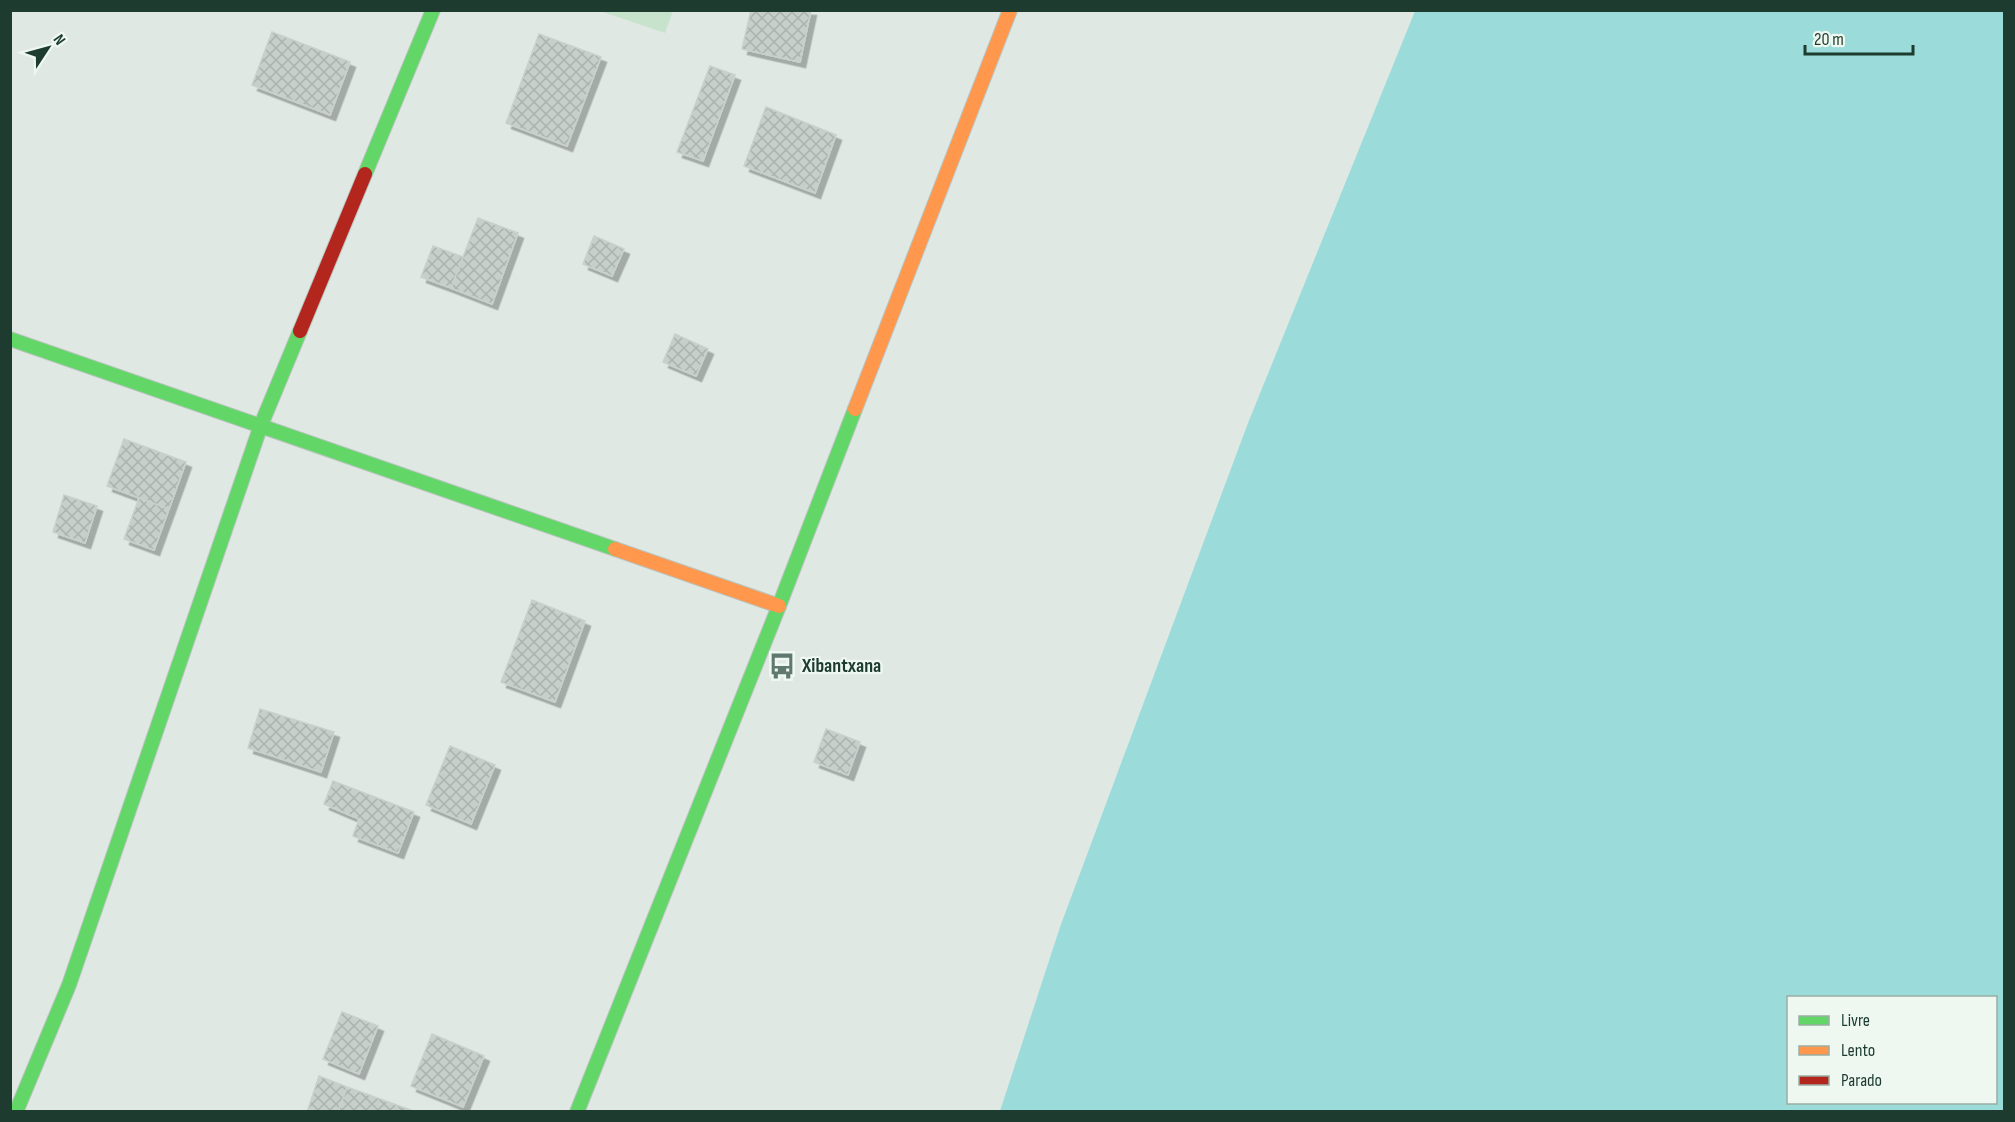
<svg xmlns="http://www.w3.org/2000/svg" width="2015" height="1122" viewBox="0 0 2015 1122" font-family="'Sofia Sans Condensed',sans-serif">
<defs>
<pattern id="building-cross-hatch" width="8" height="8" patternUnits="userSpaceOnUse" patternTransform="scale(1.5)"><rect width="8" height="8" fill="#c7cfcb"/><path d="M0 0l8 8M0 8l8-8" fill="none" stroke="#aab3af"/></pattern>
<filter id="shadow"><feDropShadow dx="5.5" dy="5.5" stdDeviation="0" flood-color="#0004"/></filter>
</defs>
<rect width="100%" height="100%" fill="#e0e8e4"/>
<!-- grass -->
<path fill="#c7e3cc" d="M600,11H673L665,33Z"/>
<!-- water -->
<path fill="#9bdcdb" fill-rule="evenodd" d="M1415,11H2004V1111H1000L1060,927L1248,423ZM1788,998H1996V1102H1788Z"/>
<!-- building -->
<path fill="url(#building-cross-hatch)" stroke="#c9d1cd" stroke-width="1.5" filter="url(#shadow)" d="M751,10H811L800,62L742,49Z
M272,32L350,62L330,115L252,85Z
M539,34L601,57L567,146L506,123Z
M710,66L735,75L703,161L677,152Z
M766,107L836,135L815,193L744,166Z
M478,218L518,233L492,304L451,288Z
M594,236L624,249L612,276L583,264Z
M433,246L463,257L451,288L421,277Z
M675,334L708,349L696,376L663,362Z
M124,439L186,462L169,509L107,486Z
M64,495L97,506L85,543L53,532Z
M139,498L169,509L154,550L124,539Z
M532,600L585,621L555,702L501,682Z
M260,709L334,732L321,772L248,748Z
M826,729L860,742L848,775L814,762Z
M450,746L495,765L471,824L426,805Z
M333,781L414,812L398,853L353,836L359,819L324,804Z
M342,1012L378,1026L359,1074L323,1059Z
M432,1034L484,1056L463,1107L411,1086Z
M319,1076L347,1087L338,1112H307Z
M347,1087L416,1112H338Z"/>
<g fill="none" stroke-linecap="round" stroke-linejoin="round">
<!-- fast casing -->
<g stroke="#b9c5bf" stroke-width="16">
<path id="fast" d="M365,174L433,10
M10,339L615,549
M16,1112L69,985L261,425L300,331
M577,1112L779,606L855,409"/>
</g>
<!-- slow casing -->
<g stroke="#b9c5bf" stroke-width="16">
<path id="slow" d="M855,409L1010,10
M615,549L779,606"/>
</g>
<!-- jam casing -->
<g stroke="#b9c5bf" stroke-width="16">
<path id="jam" d="M300,331L365,174"/>
</g>
<!-- fast -->
<use href="#fast" stroke="#63d668" stroke-width="14"/>
<!-- slow -->
<use href="#slow" stroke="#ff974d" stroke-width="14"/>
<!-- jam -->
<use href="#jam" stroke="#b3261e" stroke-width="14"/>
</g>
<!-- icons -->
<defs>
<g id="bus-bare" transform="scale(2.07)"><path d="M-5-6H5V4H4V6H2V4H-2V6H-4V4H-5ZM-3.5-4V0h7V-4ZM-3.5 1.2v1.5H-2V1.2ZM2 1.2v1.5H3.5V1.2Z" fill="#61786e" stroke="#eef8f1" stroke-width="2.5" paint-order="stroke"/></g>
</defs>
<g fill-rule="evenodd">
<use href="#bus-bare" x="782" y="666"/>
</g>
<g text-anchor="middle" dominant-baseline="central" stroke-width="4.5" stroke-linejoin="round" paint-order="stroke">
<!-- poi labels -->
<g font-size="20" font-weight="bold" fill="#1d3c2f" stroke="#eef8f1" text-anchor="start">
<text x="802" y="666">Xibantxana</text>
</g>
</g>
<!-- border -->
<rect width="2015" height="1122" fill="none" stroke="#1d3c2f" stroke-width="24"/>
<!-- legend -->
<rect x="1787" y="996" width="210" height="108" fill="#eef8f1" stroke="#9aada3" stroke-width="1.5"/>
<rect x="1799" y="1016" width="30" height="9" fill="#63d668" stroke="#9aada3" stroke-width="1.5"/>
<text x="1841" y="1026" font-size="18" fill="#1d3c2f">Livre</text>
<rect x="1799" y="1046" width="30" height="9" fill="#ff974d" stroke="#9aada3" stroke-width="1.5"/>
<text x="1841" y="1056" font-size="18" fill="#1d3c2f">Lento</text>
<rect x="1799" y="1076" width="30" height="9" fill="#b3261e" stroke="#9aada3" stroke-width="1.5"/>
<text x="1841" y="1086" font-size="18" fill="#1d3c2f">Parado</text>
<!-- north arrow -->
<g transform="translate(48 48) rotate(54)" stroke="#eef8f1" stroke-width="4.5" paint-order="stroke">
<path d="M0-4.5L10 22L0 15L-10 22Z" fill="#1d3c2f"/>
<text y="-9" font-size="16" font-weight="bold" text-anchor="middle" fill="#1d3c2f">N</text>
</g>
<!-- scale -->
<path d="M1805 45v9h108v-9" fill="none" stroke="#1d3c2f" stroke-width="3"/>
<text x="1814" y="45" font-size="18" fill="#1d3c2f" stroke="#eef8f1" stroke-width="4.5" paint-order="stroke">20 m</text>
</svg>
